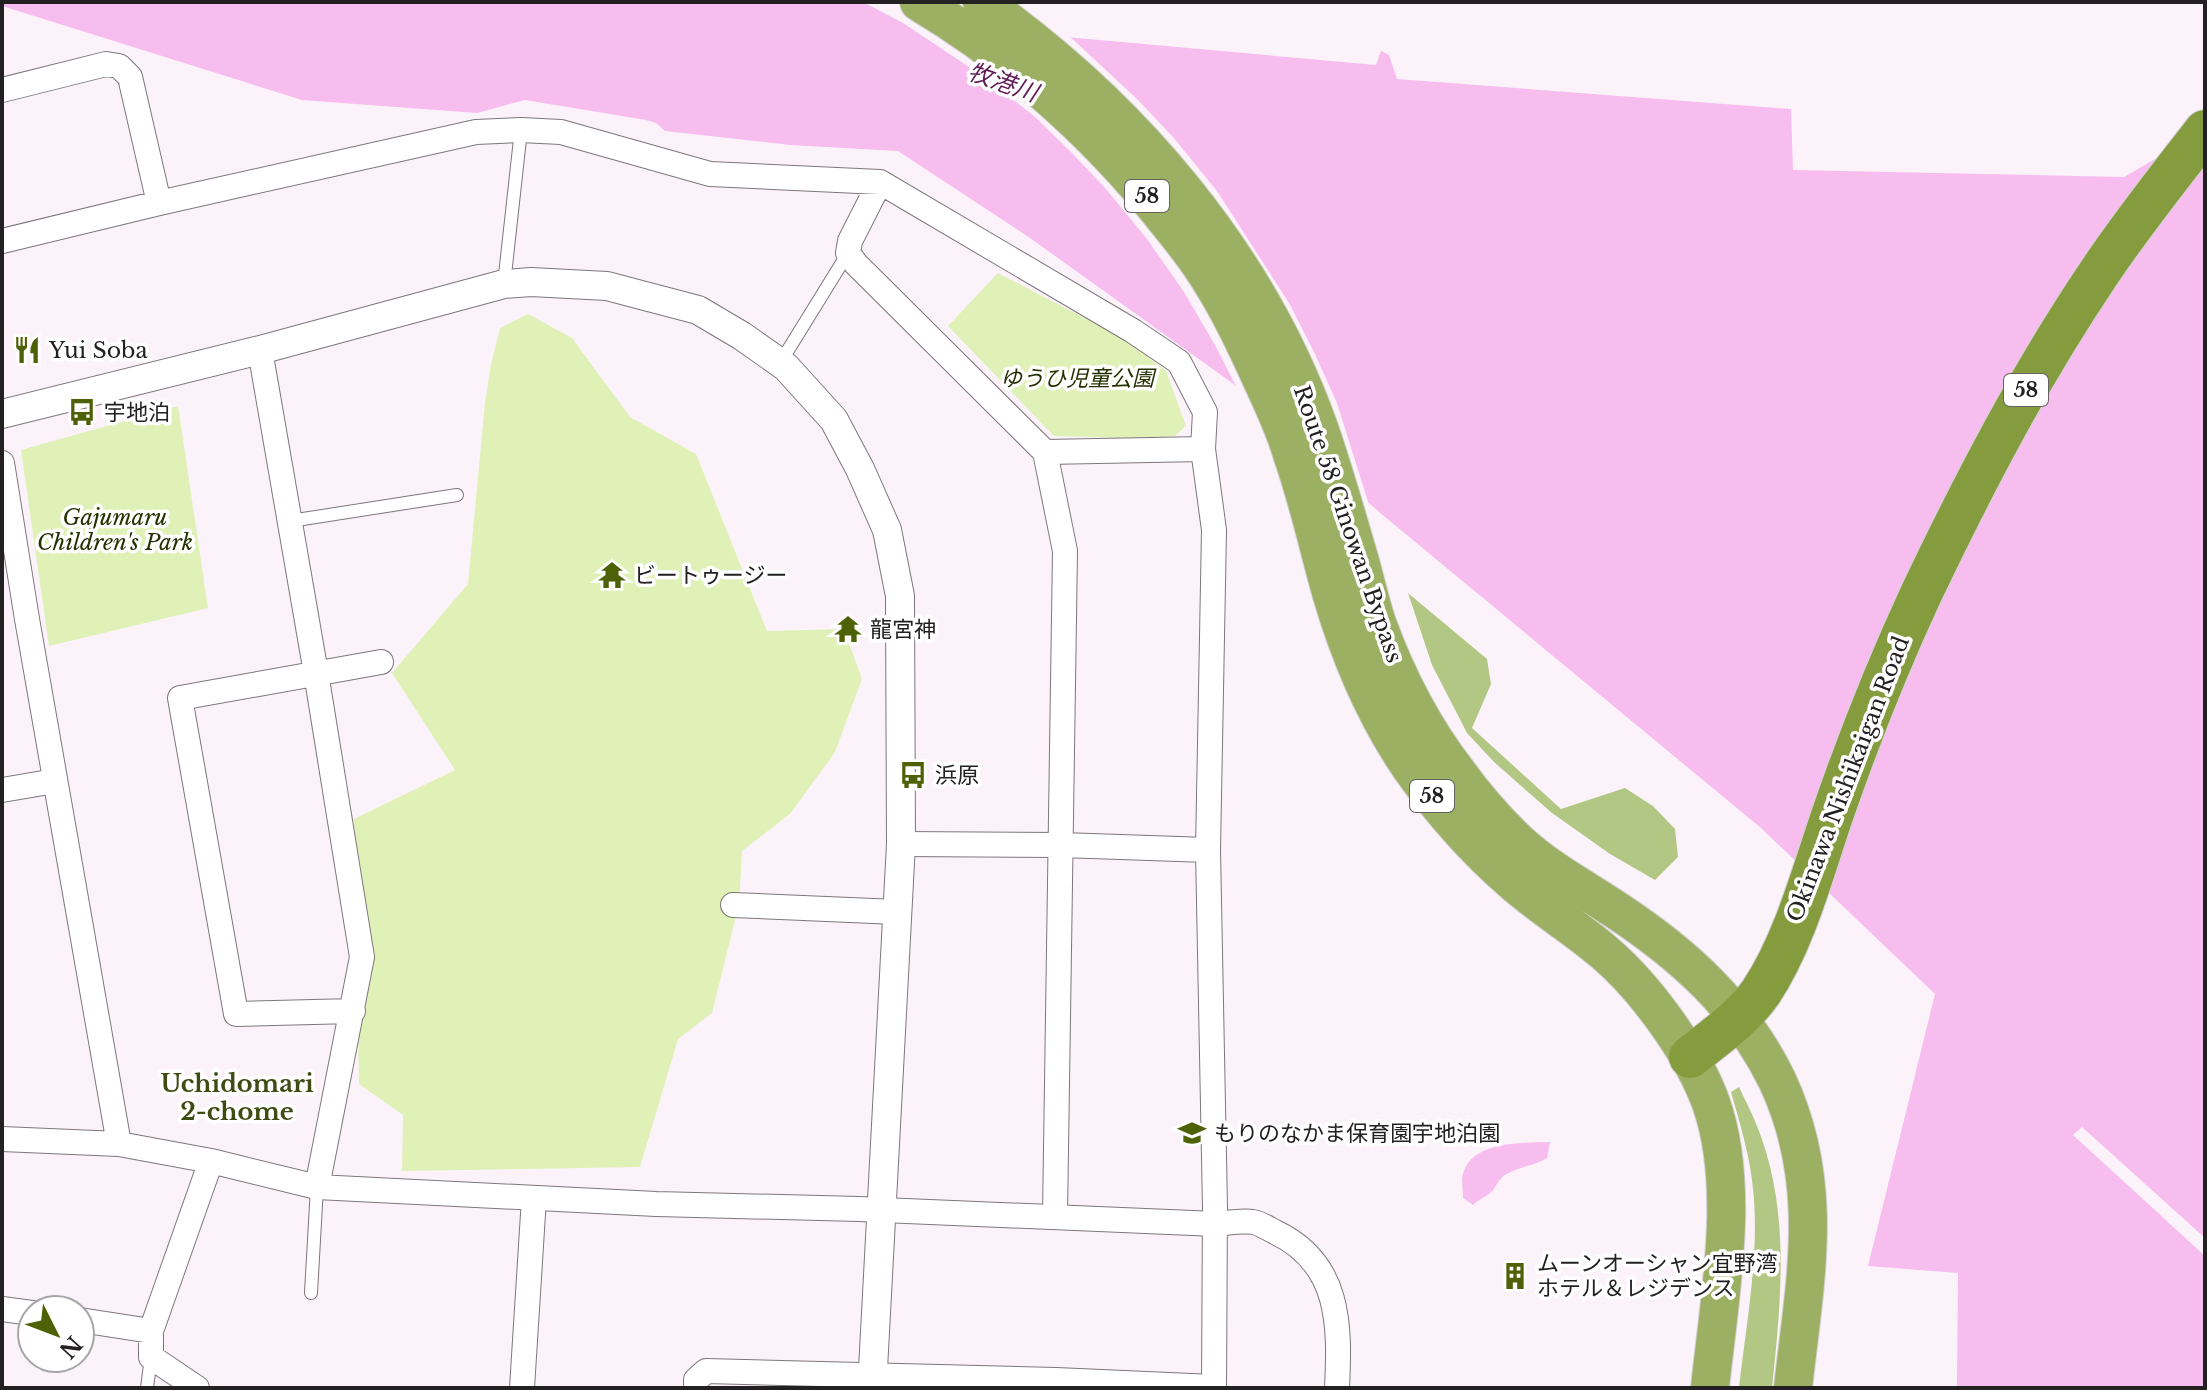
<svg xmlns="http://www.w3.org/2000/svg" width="2207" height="1390" viewBox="0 0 2207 1390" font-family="'Libre Baskerville','Noto Sans JP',serif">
<rect width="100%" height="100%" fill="#fcf3fa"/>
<!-- green -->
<path fill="#dff1b6" d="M998,273L1123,338L1166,371L1186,426L1175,436L1128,438L1054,436L948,326Z
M528,314L572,338L630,417L696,454L767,631L844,629L862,679L835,752L790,814L742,851L739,904L712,1013L678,1039L640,1167L402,1171L403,1115L359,1084L354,819L455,770L392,673L468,584L485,403L491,364L500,328Z
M178,406L208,608L49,646L21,450Z"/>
<!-- forest -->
<path fill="#b3c785" d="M1408,593L1487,659L1491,684L1472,728L1561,809L1625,788L1653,806L1675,829L1678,857L1655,880L1610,854L1552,813L1494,762L1467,733L1432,665Z
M1739,1087C1745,1100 1752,1113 1757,1126C1791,1210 1781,1301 1772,1388H1739C1746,1325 1760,1252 1753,1189C1750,1156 1740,1124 1731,1092Z"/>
<!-- water -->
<path fill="#f7bdee" d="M2,2H924L1055,36L1376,65L1381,51L1389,55L1397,79L1791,109L1793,170L2124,177L2205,130V1238L2082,1127L2073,1135L2205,1256V1388H1957L1958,1273L1868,1266L1935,994L1761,828L1379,512L1242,390L1030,238L898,151L790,145L665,131L656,123L646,120L525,100L477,113L302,100L2,6Z
M1550,1142L1547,1158C1534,1166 1518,1167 1505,1175C1497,1180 1496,1189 1489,1194C1483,1198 1478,1200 1473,1205L1463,1198C1463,1192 1462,1185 1462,1179C1467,1140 1521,1143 1550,1142Z"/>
<!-- pier -->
<path fill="#fcf3fa" d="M863,2H945L1035,20L1057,32L1066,33L1137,99L1173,137L1217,191L1289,303L1315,354L1337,403L1370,508L1240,394L1215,345L1184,292L1147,239L1106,189L1072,153L1034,116L981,75L903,23Z"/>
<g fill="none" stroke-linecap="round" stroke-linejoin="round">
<!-- service casing -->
<g stroke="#7e767d" stroke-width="14">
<path id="service" d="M504,284L521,130
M785,355L848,253
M290,521L457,495
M311,1293L317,1187
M147,1388L151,1357"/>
</g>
<!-- minor casing -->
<g stroke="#7e767d" stroke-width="26">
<path id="minor" d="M2,90L106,64L119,66L130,77L159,203
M880,182L850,241L848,253L856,264L1045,452L1065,551L1055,1216
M2,241L159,203L476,132L521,130L561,132L710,174L880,182L1133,331L1179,362L1205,412L1203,449L1214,530L1208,850L1215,1208L1214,1387L1056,1380L706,1371L696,1380V1388
M260,350L316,673L362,957L317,1187
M1045,452L1203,449
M2,463L27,619L119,1144
M2,790L55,781
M901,844L1061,845L1208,850
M733,905L897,912
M353,1011L236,1014L180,698L381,662
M2,1139L119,1144L211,1161L317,1187L656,1204L859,1209L1216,1224C1227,1223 1242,1220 1253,1222C1260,1223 1269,1229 1275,1232C1341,1263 1340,1326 1337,1388
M2,1309L32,1313
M80,1320L151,1331
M197,1388L151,1357V1331L211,1161
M522,1388L534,1198"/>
</g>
<!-- tertiary casing -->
<g stroke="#7e767d" stroke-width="30">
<path id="tertiary" d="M2,414L260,350L504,284L531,282L607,286L698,310L742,336L786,367L834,420L860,469L887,530L900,596L901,844L872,1388"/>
</g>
<!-- trunk casing -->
<g stroke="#d3d2d3" stroke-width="40">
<path id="trunk" d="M919,2C1009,56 1087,124 1154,205C1175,231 1197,257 1214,286C1232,315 1246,345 1260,376C1272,402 1284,426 1292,454C1308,499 1318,546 1331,592C1349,654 1374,714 1411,768C1440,809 1473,847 1512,881C1541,907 1575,927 1605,953C1646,988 1693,1053 1711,1103C1741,1188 1719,1300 1710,1388
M982,2C1131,108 1257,254 1319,428C1334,471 1346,514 1359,558C1365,579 1370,602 1377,623C1396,675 1423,728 1457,772C1475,797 1496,821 1518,842C1547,869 1583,888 1616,910C1683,954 1741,1006 1777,1080C1826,1184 1805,1279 1793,1388"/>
</g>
<!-- motorway casing -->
<g stroke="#d3d2d3" stroke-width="44">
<path id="motorway" d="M1690,1057C1715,1037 1742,1019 1761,992C1795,941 1813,871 1833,813C1859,738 1888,665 1921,594C1973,485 2029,377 2097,276C2130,226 2168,179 2205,131"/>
</g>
<!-- service -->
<use href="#service" stroke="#fff" stroke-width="12"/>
<!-- minor -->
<use href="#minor" stroke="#fff" stroke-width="24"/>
<!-- tertiary -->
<use href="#tertiary" stroke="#fff" stroke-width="28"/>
<!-- trunk -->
<use href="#trunk" stroke="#9cb064" stroke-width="38"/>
<!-- motorway -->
<use href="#motorway" stroke="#849c3e" stroke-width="42"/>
</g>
<!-- icons -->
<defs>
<g id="restaurant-bare" transform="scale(2.16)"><path d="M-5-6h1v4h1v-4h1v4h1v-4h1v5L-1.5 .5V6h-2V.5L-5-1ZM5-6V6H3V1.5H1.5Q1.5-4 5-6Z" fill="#4e6107" stroke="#fff" stroke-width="2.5" paint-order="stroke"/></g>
<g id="bus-bare" transform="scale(2.16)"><path d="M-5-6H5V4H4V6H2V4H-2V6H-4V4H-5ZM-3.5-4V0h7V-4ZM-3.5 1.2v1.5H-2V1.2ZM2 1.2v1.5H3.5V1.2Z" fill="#4e6107" stroke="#fff" stroke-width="2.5" paint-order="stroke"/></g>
<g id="temple-bare" transform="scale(2.16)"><path d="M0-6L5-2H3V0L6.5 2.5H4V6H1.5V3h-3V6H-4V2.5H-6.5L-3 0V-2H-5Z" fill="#4e6107" stroke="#fff" stroke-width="2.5" paint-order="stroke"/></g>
<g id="school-bare" transform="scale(2.16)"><path d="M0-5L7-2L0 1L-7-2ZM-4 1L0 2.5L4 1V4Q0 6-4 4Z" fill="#4e6107" stroke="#fff" stroke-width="2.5" paint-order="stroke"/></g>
<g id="building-bare" transform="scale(2.16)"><path d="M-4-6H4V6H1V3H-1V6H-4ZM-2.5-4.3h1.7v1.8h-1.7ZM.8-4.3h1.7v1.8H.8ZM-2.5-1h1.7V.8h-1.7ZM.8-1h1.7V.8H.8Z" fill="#4e6107" stroke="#fff" stroke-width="2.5" paint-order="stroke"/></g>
</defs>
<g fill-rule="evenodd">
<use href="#restaurant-bare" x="27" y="350"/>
<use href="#bus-bare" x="82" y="412"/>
<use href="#temple-bare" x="612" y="575"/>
<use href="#temple-bare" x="848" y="629"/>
<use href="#bus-bare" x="913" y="775"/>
<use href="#school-bare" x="1192" y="1133"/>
<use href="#building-bare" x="1515" y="1276"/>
</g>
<g text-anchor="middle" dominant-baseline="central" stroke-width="7" stroke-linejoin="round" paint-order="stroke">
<!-- shield labels -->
<g fill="#fff" stroke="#656364" stroke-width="2">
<rect x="1125" y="180" width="44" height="32" rx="6"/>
<rect x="2004" y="374" width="44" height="32" rx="6"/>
<rect x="1410" y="780" width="44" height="32" rx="6"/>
</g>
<g font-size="20" font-weight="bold" fill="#232022">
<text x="1147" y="196">58</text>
<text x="2026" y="390">58</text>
<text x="1432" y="796">58</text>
</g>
<!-- poi labels -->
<g font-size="22" fill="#232022" stroke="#fff" text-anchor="start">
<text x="49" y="350">Yui Soba</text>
<text x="104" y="412">宇地泊</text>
<text x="634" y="575">ビートゥージー</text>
<text x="870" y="629">龍宮神</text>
<text x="935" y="775">浜原</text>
<text x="1214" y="1133">もりのなかま保育園宇地泊園</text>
<text x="1537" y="1263">ムーンオーシャン宜野湾<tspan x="1537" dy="25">ホテル＆レジデンス</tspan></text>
</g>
<!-- park labels -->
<g font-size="22" font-style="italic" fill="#263100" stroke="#fff">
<text x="1077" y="378">ゆうひ児童公園</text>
<text x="115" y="517">Gajumaru<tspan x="115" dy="25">Children's Park</tspan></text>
</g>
<!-- street labels -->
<g font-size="22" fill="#232022" stroke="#fff">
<text transform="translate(1348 524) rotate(71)">Route 58 Ginowan Bypass</text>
<text transform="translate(1848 779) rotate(-69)">Okinawa Nishikaigan Road</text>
</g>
<!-- water labels -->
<g font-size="24" font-style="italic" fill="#5f1d58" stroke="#fff">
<text transform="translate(1003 82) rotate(19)">牧港川</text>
</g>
<!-- neighbourhood labels -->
<g font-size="24" font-weight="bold" fill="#3e4c14" stroke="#fff">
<text x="237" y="1083">Uchidomari<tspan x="237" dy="28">2-chome</tspan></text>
</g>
</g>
<!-- border -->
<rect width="2207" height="1390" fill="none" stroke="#232022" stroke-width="8"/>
<!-- north arrow -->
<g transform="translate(56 1334) rotate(132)"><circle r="38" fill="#ffffff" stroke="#a7a6a7" stroke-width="2"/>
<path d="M0-6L14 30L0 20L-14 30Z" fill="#4e6107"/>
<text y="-12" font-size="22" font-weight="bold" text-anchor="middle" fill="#232022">N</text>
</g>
</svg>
